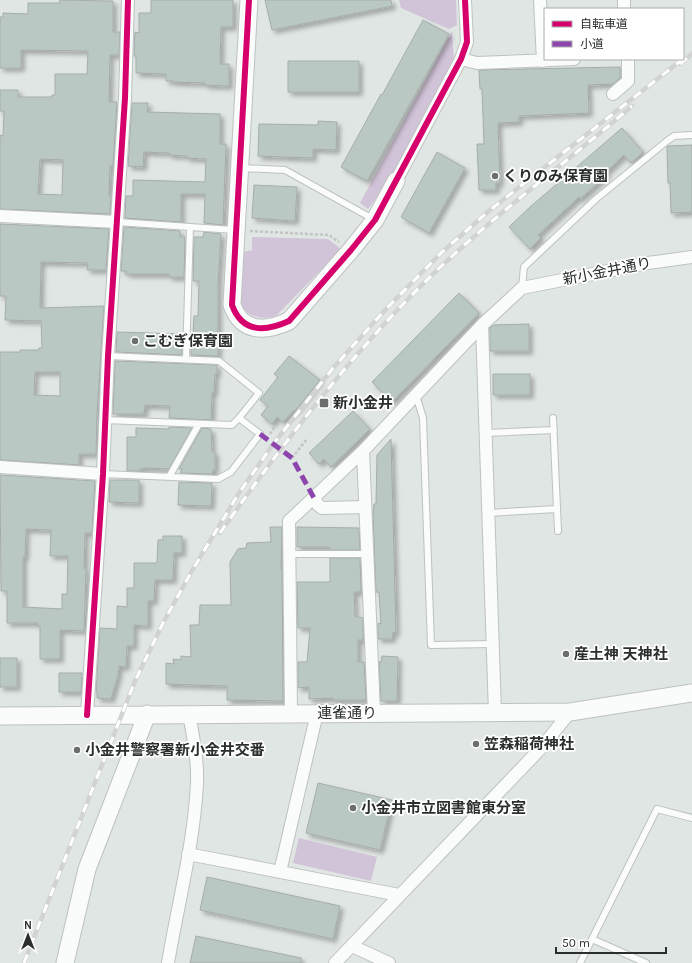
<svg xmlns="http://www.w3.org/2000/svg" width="692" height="963" viewBox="0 0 692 963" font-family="Karla,'Noto Sans JP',sans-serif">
<defs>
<filter id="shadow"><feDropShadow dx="3.5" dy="3.5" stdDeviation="2" flood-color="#0004"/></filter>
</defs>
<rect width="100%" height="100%" fill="#e0e6e4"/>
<!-- green -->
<path fill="#d2c4d8" d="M399,0H456L457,25L449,29L401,8Z
M452,31L454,60L391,179L368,209L360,203Z
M252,237L328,239L341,249L277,315C265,321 245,318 241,302C240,298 241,293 242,289C242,277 242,264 243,252L252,250Z
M299,838L377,857L371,881L293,863Z"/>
<!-- building -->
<path fill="#bac8c4" stroke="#a6acaa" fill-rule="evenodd" filter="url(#shadow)" d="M60,0L113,1V32H120L119,55H110L109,102H117L113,166H110L109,195H111L110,214L0,209V135L3,136L4,111H0V90H18V97H52V95H55V74H87L88,51L21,50V68H0V17H3V13L28,14V3H59ZM40,159L63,160L62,195L38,194Z
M151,0H233V27H221L220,64H229V86L205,85V83L173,82V81H166V74L136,73V56H134L135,32L139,33V13H151Z
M265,0H391L392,6L272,30Z
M423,20L449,34L367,181L341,167L381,94L382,95Z
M288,61H359V92H288Z
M620,67V78L613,84L588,85L589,113L519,116V122L498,123L500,183H496V190H479L477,144H484L482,89H480L479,70Z
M132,103H148L147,112L220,114V144H226L223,225L204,223L205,194H181V222L125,218L126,196H133V180L205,182L206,159L187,158V156L169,155V153L144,152L143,167L128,166Z
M318,121L337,122L336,150L313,149V158L258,156L259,124L318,125Z
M622,128L643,152L631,163L624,155L605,173L607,175L580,199L579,197L538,235L541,238L530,249L509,227L530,207Z
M692,145V212L671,213L670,183H668L667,147L668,146Z
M437,152L465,168L429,233L401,217Z
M254,185L297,187L295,221L252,218Z
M0,224L109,229L106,270H87L88,263L41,262L40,308L104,306L97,414L96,454H79V465L0,460V352H20V350H39V348H42L41,321L5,320L6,296H0ZM35,372H60V396L34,395Z
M124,227L180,231V237H185L184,277H169V274H126V271H121Z
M204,232L221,234L218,283V356L191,355V334H193L194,316H198L199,281H193L194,237H203Z
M459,293L479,313L392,402L372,382Z
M529,324V351H490V328L494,325Z
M117,332L182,334V355L116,352Z
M289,356L320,380L295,411L294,410L283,422L277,417L272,424L261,415L268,406L260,400L278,377L274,374Z
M115,361L217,365V374H215L214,393H212L211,420L169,418L170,406L145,405L144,414H113Z
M493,374H530V395H493Z
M353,411L370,429L331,467L324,459L319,464L309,453Z
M169,427L192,428L169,469L148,468L140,469V471H127V437H136V428L169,429Z
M202,428L211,429L212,452H215V470H213L212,474L180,473L182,469H179Z
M391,439L396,633L393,632L392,639H378V623L381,624L379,592H376L373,515L374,504H376L377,455Z
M0,475L95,481L92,533H85L84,569H86L84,631L60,630V659H40V626H37L38,623H7V591H1ZM26,529L51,530L50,556H68L67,594H62V609L23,607V557H25Z
M110,480H139V503L109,502Z
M179,482L212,483L211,506L178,505Z
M270,527H282L281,569H282L283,701L227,700V686L166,684V663L174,664L173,659L181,660V656L191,657L190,625H199L200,605H231L230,562L238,549L246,548L247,543L271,542Z
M297,527L359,528L360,550H330V547H297Z
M163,536H182V553H174L173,580H155L154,601H148V626L134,625V646H127L126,667L119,666L118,675L111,699L97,698V692H96L100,628L117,629V606L127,607V588H134V563H157L158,540H163Z
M330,558H360L361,592H354L355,616L363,618V640H358V662H364L366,700H333V698L309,699V687L298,688V662H307L310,628H298L297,582H330Z
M382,656L398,657L397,701H381L379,662H381Z
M0,658H17V687H0Z
M59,673H82L81,692H59Z
M318,783L392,800L380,850L306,833Z
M207,877L340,906L333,939L200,910Z
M196,936L301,958V963H190Z"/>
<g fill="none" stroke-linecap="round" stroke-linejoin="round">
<!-- lane casing -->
<g stroke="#bdc2c1" stroke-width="8">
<path id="lane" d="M241,168L285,170L373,219
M117,222L234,230
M522,288L524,267L596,199L667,141L674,136L692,135
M186,359L190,227
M416,395L423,418L431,645L493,644
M553,418L558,531
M105,420L232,425L239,418
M486,433L554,430
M103,474L218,479L231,472L260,434L239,418L259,393L219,361L108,356
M169,477L199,424
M488,513L557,509
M290,554H367
M592,939L646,963
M580,963L657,809L692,818"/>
</g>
<!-- street casing -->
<g stroke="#bdc2c1" stroke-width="14">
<path id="street" d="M540,0L543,61
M624,0V9
M461,59L477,63L574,59
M613,94L628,81V59
M396,181L461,59L467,42L465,0
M0,216L117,222
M482,325L495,713
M363,451L374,713
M0,467L103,474
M314,498L318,505L322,508L365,507
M291,713L289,521L363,451L482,325L522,288L648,263L692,257
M87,715L103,474L108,356L125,98L128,0
M188,854L399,895
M280,872L317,713
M352,946L389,963
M168,963C178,903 194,844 197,783C198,760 193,736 189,714
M335,963L542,747L570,712"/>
</g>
<!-- secondary casing -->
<g stroke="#bdc2c1" stroke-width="19">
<path id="secondary" d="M249,0L232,305C242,333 265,332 289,321L351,250L375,220L396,181
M0,716L570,712L692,693
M65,963L87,869L147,714"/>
</g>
<!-- path -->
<path stroke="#c3c5c4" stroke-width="2.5" stroke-dasharray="3 2" stroke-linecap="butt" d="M250,231L329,235L339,242
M270,434L275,426
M292,458L307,439"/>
<!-- lane -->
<use href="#lane" stroke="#fafbfb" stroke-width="6"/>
<!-- street -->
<use href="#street" stroke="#fafbfb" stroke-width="12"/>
<!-- secondary -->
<use href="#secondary" stroke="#fafbfb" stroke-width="17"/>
<!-- rail casing -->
<g stroke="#d1d3d2" stroke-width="4.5">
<path id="rail" d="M680,64L692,54
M220,533C284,442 351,354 431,276C494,215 565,164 632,106
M24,963L135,681L164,621L193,569L239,493L274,443L333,368L386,309L441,253L490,210L683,59"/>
</g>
<!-- rail -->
<use href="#rail" stroke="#fff" stroke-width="3" stroke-dasharray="9" stroke-linecap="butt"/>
<!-- quiet -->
<path stroke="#8e44ad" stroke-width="5" stroke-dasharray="10 5" stroke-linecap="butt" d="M260,434L292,458L314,498"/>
<!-- cycleway casing -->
<g stroke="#fff" stroke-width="8">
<path id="cycleway" d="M249,0L232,305C242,333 265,332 289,321L351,250L375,220L461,59L467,42L465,0
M87,715L103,474L108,356L125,98L128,0"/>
</g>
<!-- cycleway -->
<use href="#cycleway" stroke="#d6006c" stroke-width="6"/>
</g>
<!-- markers -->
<g fill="#6a6f6d" stroke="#fff" stroke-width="1.5">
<circle cx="495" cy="176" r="4"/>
<circle cx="135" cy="341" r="4"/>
<rect x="319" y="398" width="10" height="10" rx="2"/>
<circle cx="566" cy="654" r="4"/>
<circle cx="476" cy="744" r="4"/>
<circle cx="77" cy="750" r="4"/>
<circle cx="353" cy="808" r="4"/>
</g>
<g text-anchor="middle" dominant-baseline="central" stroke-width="3.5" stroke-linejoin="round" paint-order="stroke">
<!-- poi labels -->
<g font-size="15" font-weight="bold" fill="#2a2f2d" stroke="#fff" text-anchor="start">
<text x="503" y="176">くりのみ保育園</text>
<text x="143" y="341">こむぎ保育園</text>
<text x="333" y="403">新小金井</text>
<text x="574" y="654">産土神 天神社</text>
<text x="484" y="744">笠森稲荷神社</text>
<text x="85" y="750">小金井警察署新小金井交番</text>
<text x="361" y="808">小金井市立図書館東分室</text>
</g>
<!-- street labels -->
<g font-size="15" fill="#2a2f2d" stroke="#fff">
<text transform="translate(607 271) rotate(-11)">新小金井通り</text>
<text x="347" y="713">連雀通り</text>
</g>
</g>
<!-- legend -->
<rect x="544" y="8" width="140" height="52" fill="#ffffff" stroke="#aaacab"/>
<rect x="552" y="21" width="20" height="6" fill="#d6006c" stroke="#aaacab"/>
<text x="580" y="28" font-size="12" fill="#2a2f2d">自転車道</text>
<rect x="552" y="41" width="20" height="6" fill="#8e44ad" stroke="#aaacab"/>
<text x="580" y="48" font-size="12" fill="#2a2f2d">小道</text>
<!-- north arrow -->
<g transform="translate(28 935)" stroke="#ffffff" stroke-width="3" paint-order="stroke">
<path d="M0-3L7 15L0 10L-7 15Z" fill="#2a2f2d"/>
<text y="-6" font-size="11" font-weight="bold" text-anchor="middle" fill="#2a2f2d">N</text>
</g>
<!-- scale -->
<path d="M556 947v6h110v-6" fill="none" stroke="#2a2f2d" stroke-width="2"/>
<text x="562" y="947" font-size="12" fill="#2a2f2d" stroke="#ffffff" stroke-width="3" paint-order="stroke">50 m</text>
</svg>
